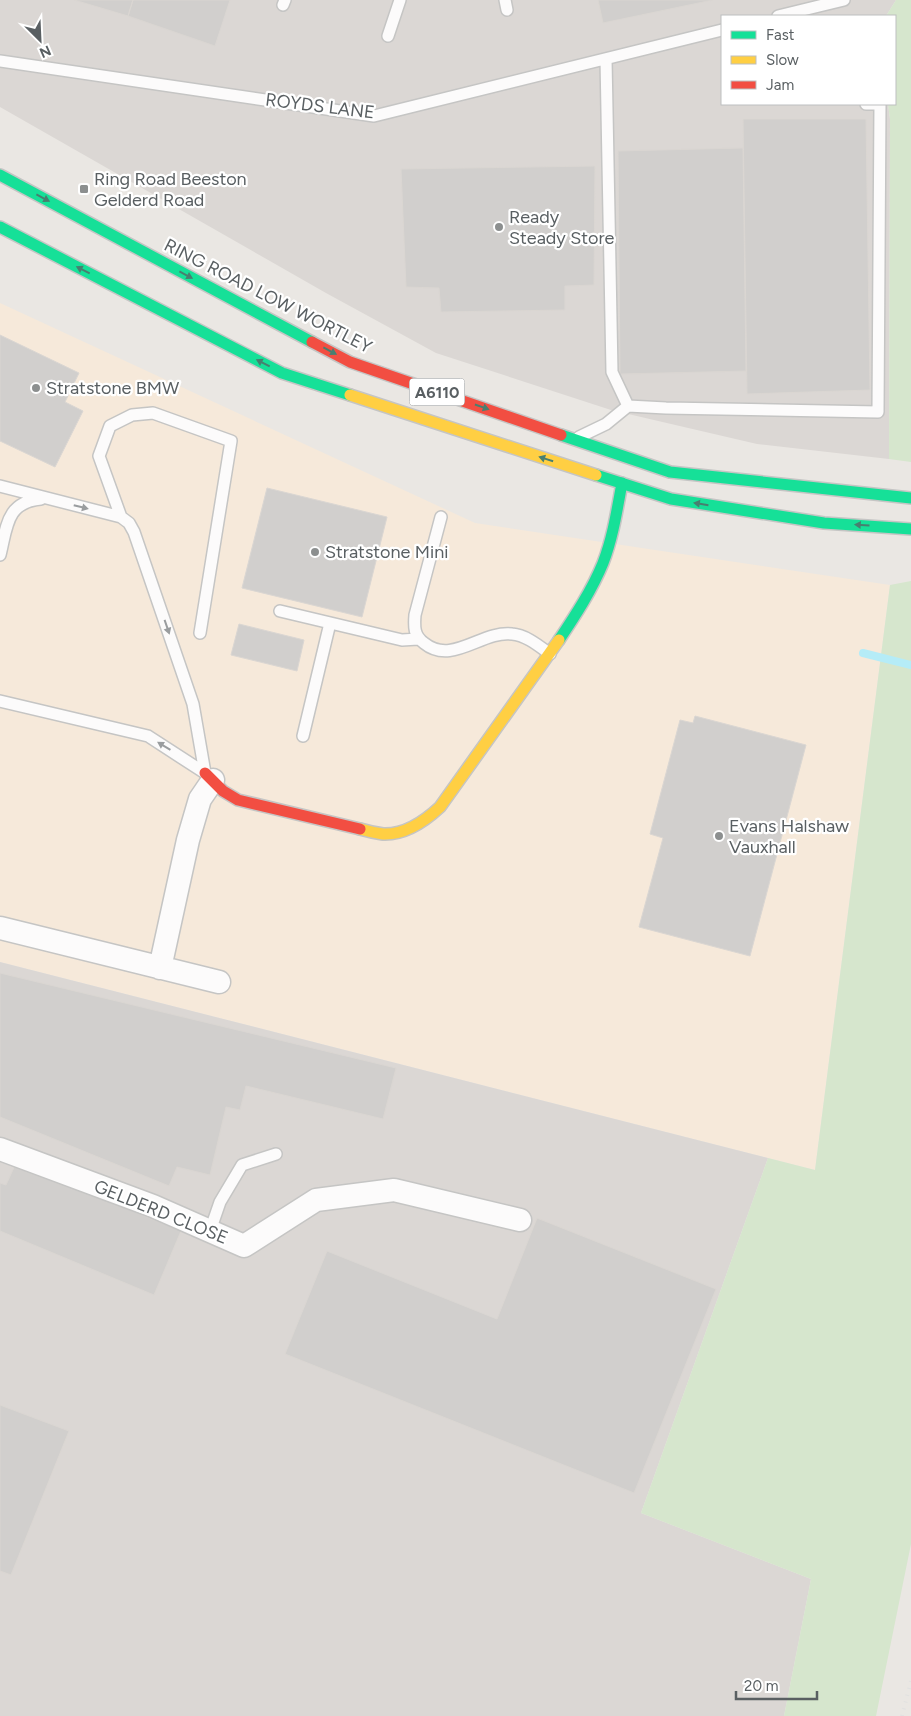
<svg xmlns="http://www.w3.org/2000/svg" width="911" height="1716" viewBox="0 0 911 1716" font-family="Figtree,sans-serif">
<rect width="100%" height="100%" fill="#eae7e3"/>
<!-- commercial -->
<path fill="#f6e9da" d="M0,303L475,523L890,585L815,1170L0,962Z"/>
<!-- industrial -->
<path fill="#dbd7d4" d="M0,0H896L886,16H722V104H888L890,119L889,459L757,444L611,410L436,353L326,293L0,107Z
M0,962L768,1158L641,1513L811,1579L784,1716H0Z"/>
<!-- green -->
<path fill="#d6e6cd" d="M896,0H911V462L889,459L890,119L888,104H895V16H886Z
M911,581V1544L876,1716H784L811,1579L641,1513L768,1158L815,1170L890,585Z"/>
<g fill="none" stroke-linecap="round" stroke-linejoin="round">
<!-- stream -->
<path stroke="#b5ecf7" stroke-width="8" d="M863,653L911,665"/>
</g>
<!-- building -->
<path fill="#d1cfcd" stroke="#dad6d2" d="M74,0H133L128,16Z
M133,0H230L215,46L128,16Z
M598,0H713L603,23Z
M743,119H866L870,390L747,394Z
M743,148L746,371L620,374L618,151Z
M595,166L594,285L565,286V310L441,312L439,288L406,287L401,169Z
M0,335L79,373L65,402L83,411L55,467L0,441Z
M267,488L387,517L362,617L242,588Z
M239,624L304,640L297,671L231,655Z
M695,716L806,745L750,956L639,927L663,838L650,834L680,720L693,723Z
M0,973L396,1068L383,1119L246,1086L240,1110L226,1107L210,1175L177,1167L169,1186L0,1117Z
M16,1163L181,1231L154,1295L0,1231V1183L6,1185Z
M537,1218L716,1289L634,1493L285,1354L327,1251L497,1319Z
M0,1405L69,1431L11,1575L0,1571Z"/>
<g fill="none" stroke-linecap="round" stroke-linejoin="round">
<!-- lane casing -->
<g stroke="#c5c5c4" stroke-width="14">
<path id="lane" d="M505,0L507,10
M283,5L285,0
M778,16L844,0
M388,36L400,0
M606,59L612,372L628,406L666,408L878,412L880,104H866
M0,61L374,116L722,30
M579,437L606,424L628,406
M0,486L121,517L129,523L134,532L193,704L205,773
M121,517L99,456L110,426L132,415L153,413L231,441L200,633
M441,517L415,615C414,627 414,636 424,643C452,666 482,630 512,634C526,635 539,646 550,654
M0,555C7,527 6,502 41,499
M280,611L402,640L418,639
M0,701L148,736L205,773
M303,736L330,623
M210,1231L220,1202L242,1165L276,1154"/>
</g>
<!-- street casing -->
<g stroke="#c5c5c4" stroke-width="25">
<path id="street" d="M0,928L219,982
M160,968L188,840L200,799L213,780
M0,1149L153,1206L244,1246L316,1200L394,1190L520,1220"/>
</g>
<!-- fast casing -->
<g stroke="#c5c5c4" stroke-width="14">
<path id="fast" d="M0,175L312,342
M0,227L282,373L350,395
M561,435L670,472L911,498
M596,475L671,499L824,523L911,529
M559,640C575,616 592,590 603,563C613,537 617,510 622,483"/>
</g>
<!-- slow casing -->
<g stroke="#c5c5c4" stroke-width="14">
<path id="slow" d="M350,395L596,475
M360,829C367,831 376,833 383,834C405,835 425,821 440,807L559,640"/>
</g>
<!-- jam casing -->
<g stroke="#c5c5c4" stroke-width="14">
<path id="jam" d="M312,342L350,362L561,435
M205,773L223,791L238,800L360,829"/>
</g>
<!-- lane -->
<use href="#lane" stroke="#fcfbfb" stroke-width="11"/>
<!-- street -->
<use href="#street" stroke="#fcfbfb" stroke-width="22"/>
<!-- fast -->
<use href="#fast" stroke="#16e098" stroke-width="11"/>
<!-- slow -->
<use href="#slow" stroke="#ffcf43" stroke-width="11"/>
<!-- jam -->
<use href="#jam" stroke="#f24e42" stroke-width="11"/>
<!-- rail -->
<path stroke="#e1e1e0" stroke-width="4" stroke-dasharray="1 6" stroke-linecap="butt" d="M902,1716L911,1681"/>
</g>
<!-- one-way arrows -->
<defs><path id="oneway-solid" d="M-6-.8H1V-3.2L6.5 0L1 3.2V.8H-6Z" transform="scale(1.25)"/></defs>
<g fill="#487f70">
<use href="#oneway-solid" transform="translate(43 198) rotate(28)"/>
<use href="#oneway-solid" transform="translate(83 270) rotate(-153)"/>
<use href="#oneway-solid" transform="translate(186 275) rotate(28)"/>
<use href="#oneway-solid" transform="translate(330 351) rotate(28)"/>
<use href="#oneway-solid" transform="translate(263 363) rotate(-153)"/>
<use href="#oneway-solid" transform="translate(482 407) rotate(19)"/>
<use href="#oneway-solid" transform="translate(546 459) rotate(-162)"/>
<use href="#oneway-solid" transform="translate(701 504) rotate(-171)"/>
<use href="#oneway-solid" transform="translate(862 525) rotate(-176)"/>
</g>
<g fill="#9a9d9f">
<use href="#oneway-solid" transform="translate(81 507) rotate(14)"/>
<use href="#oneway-solid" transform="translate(167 627) rotate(71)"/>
<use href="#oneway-solid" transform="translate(164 746) rotate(-149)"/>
</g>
<!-- markers -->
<g fill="#8c8f8f" stroke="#fff" stroke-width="2">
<rect x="79" y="184" width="10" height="10" rx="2.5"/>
<circle cx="499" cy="227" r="5"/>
<circle cx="36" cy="388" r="5"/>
<circle cx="315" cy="552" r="5"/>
<circle cx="719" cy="836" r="5"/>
</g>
<g text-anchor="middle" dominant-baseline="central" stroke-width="4.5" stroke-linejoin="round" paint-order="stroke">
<!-- shield labels -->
<rect fill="#fff" stroke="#8b8f91" stroke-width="1" x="409.5" y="378.5" width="55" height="27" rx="4"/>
<g font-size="16" font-weight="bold" fill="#595f62">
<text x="437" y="392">A6110</text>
</g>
<!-- street labels -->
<g font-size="18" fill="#595f62" stroke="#fff">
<text transform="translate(320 106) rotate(7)">ROYDS LANE</text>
<text transform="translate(268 296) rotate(27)">RING ROAD LOW WORTLEY</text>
<text transform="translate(161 1212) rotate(22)">GELDERD CLOSE</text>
</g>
<!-- poi labels -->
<g font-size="18" fill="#595f62" stroke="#fff" text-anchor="start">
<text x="94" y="179">Ring Road Beeston<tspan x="94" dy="21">Gelderd Road</tspan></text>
<text x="509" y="217">Ready<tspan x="509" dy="21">Steady Store</tspan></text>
<text x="46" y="388">Stratstone BMW</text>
<text x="325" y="552">Stratstone Mini</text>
<text x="729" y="826">Evans Halshaw<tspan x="729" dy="21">Vauxhall</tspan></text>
</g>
</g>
<!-- legend -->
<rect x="721" y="15" width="175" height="90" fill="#ffffff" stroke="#bdbfc0"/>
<rect x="731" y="31" width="25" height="8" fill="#16e098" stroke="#bdbfc0"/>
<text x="766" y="40" font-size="15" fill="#595f62">Fast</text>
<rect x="731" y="56" width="25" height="8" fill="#ffcf43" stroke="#bdbfc0"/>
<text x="766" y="65" font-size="15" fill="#595f62">Slow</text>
<rect x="731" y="81" width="25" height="8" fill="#f24e42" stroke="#bdbfc0"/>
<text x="766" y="90" font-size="15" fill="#595f62">Jam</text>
<!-- north arrow -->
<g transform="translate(40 40) rotate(156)" stroke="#ffffff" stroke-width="4" paint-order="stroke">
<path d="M0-4L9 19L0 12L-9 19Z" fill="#595f62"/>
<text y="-8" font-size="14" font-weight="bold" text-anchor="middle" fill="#595f62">N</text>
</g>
<!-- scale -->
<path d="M736 1691v8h81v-8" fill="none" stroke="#595f62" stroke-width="2.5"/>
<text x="744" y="1691" font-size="15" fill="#595f62" stroke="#ffffff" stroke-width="4" paint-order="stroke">20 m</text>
</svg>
